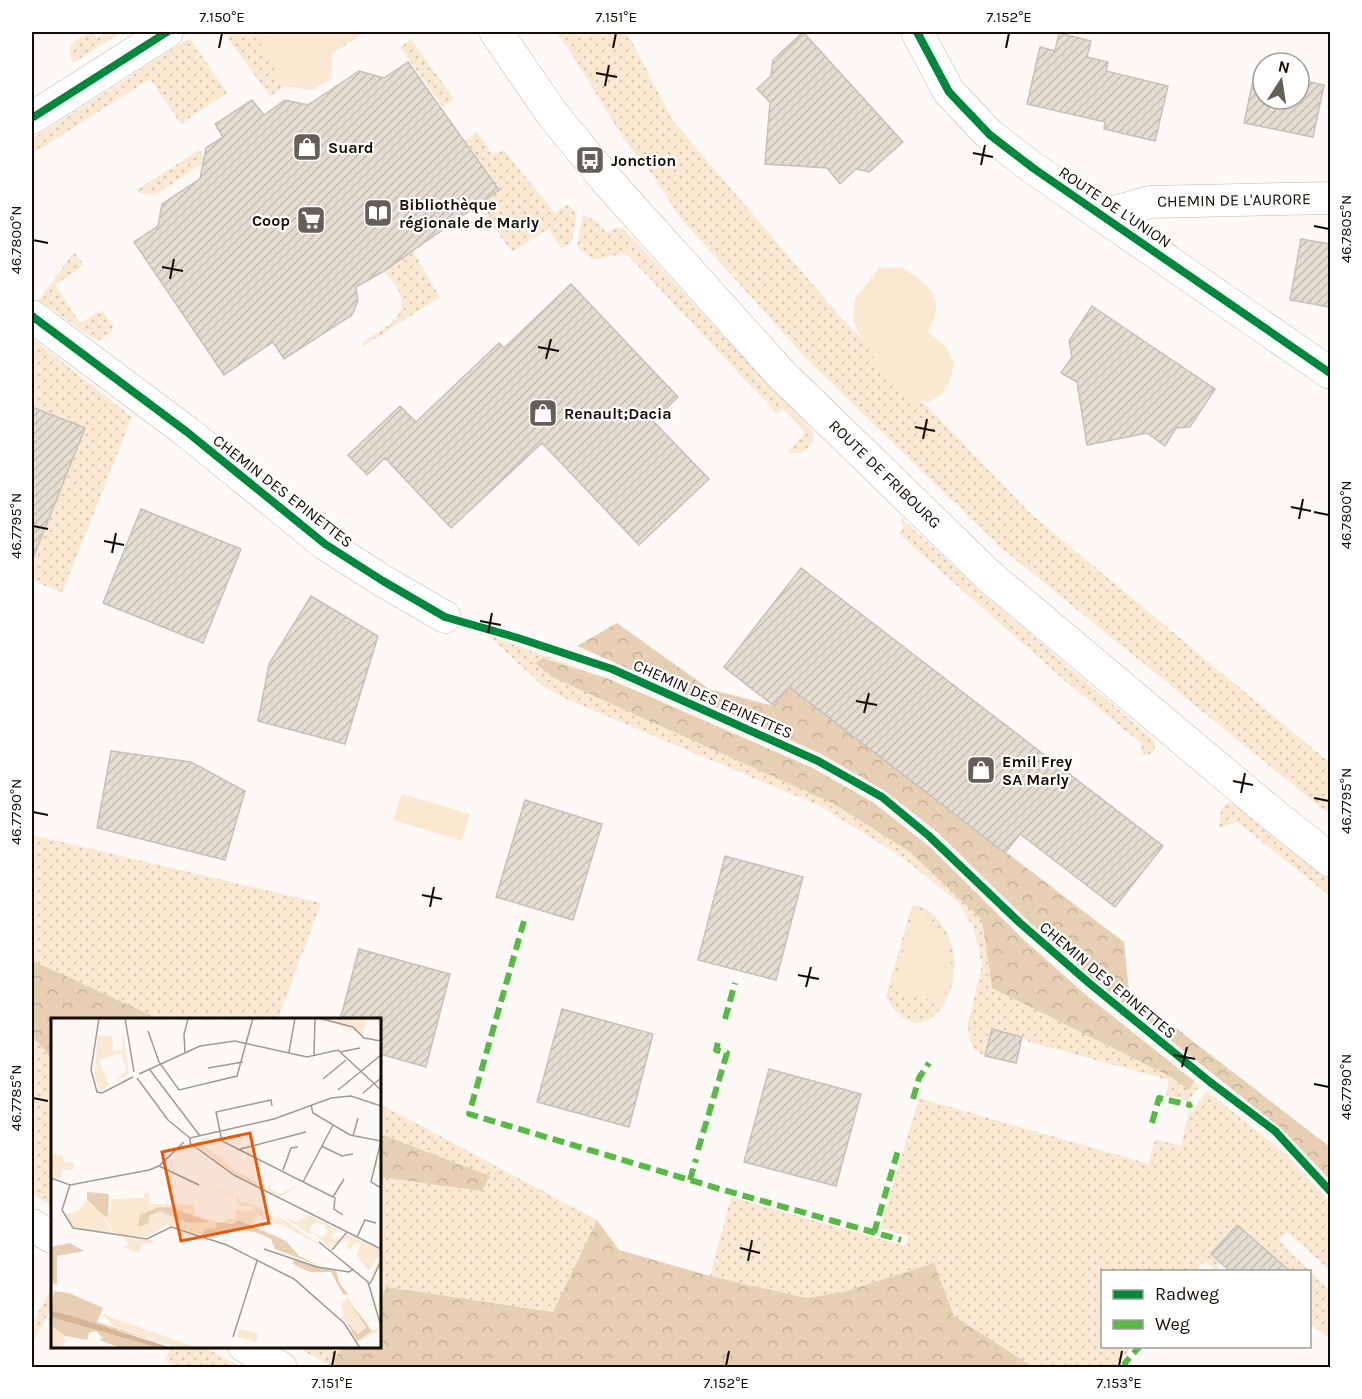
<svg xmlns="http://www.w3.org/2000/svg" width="1362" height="1399" viewBox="0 0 1362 1399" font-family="Karla,sans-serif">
<defs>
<pattern id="grass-dots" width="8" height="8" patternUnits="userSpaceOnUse" patternTransform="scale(1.5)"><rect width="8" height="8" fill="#fbe8d3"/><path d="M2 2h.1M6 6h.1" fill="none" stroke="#d6c6b4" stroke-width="1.8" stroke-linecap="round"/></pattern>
<pattern id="forest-crowns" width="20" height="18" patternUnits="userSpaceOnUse" patternTransform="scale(1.5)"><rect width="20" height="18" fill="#e7cfb3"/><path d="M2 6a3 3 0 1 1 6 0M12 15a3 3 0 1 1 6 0" fill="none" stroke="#c5b198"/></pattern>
<pattern id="building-hatch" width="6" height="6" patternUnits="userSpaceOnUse" patternTransform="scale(1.5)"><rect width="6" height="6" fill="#e5dcd2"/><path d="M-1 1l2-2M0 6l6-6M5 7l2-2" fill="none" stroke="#c4bcb3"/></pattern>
</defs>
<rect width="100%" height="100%" fill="#fcf9f6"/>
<!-- grass -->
<path fill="url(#grass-dots)" d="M88,32H92L97,38L107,32H122L73,63C64,45 75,41 88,32Z
M223,32H365L332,54V78L312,90L285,86L270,96Z
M555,32H627L673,121L839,315L1030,513L1330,763V815L1000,547L807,359L681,219L654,177L623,138L570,51Z
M190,38L227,93L181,124L150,79L32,154V139Z
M411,39L454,99L443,107L400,47Z
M477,132L493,155L504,150L555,213L566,204L577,212L572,240L567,247L561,248L548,229L512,252L477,205L498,190L465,141Z
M199,150L206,161L155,195L139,193L137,190Z
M583,215L596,221L608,233L615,228L624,229L812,430L814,438C808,449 801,457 788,452L806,433L783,409L777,414L626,253L593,260L578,248V241Z
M412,250L440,297L362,347L363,342C380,331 409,319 400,294C397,286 389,278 384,271Z
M74,252L84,265L55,285L80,323L102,310L113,326L111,333L100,340L91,337L51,308L43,310L35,305Z
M32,338L132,417L62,593L32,580V559L85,428L32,407Z
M901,518L986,596L1154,740L1155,748L1152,753L1142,756L1141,743L1072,687L899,534L903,527Z
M488,635L609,679L544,658L834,804L910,852L982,920L992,988L1171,1077L1189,1090L1194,1081L1200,1086L1188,1101L1166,1095L1169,1080L1030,1042L1022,1037L992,1029L985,1056L974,1049L969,1038L968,1024L982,965L974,929L958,902L903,858L820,806L564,698L543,686Z
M1236,802L1330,878V896L1237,822L1219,828L1221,809L1227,803Z
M32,835L321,903L278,1019L52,1020V1206L32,1194Z
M916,905C927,907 935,915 941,924C981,975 923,1069 886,996L912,906Z
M1207,1091L1287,1155L1330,1202V1270L1287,1232L1279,1240L1330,1291V1339L1310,1323V1292L1311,1290L1310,1288V1272L1291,1271L1237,1225L1211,1254L1222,1263L1216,1270L1205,1261L1195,1271L1102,1272V1346L1132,1347L1114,1367H1033L954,1316L934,1263L843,1292L806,1298L710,1276L731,1197L905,1246L908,1236L880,1228L919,1098L1149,1164L1155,1139L1181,1146L1189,1111L1192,1112Z
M380,1104L597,1220L553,1312L387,1287L380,1297Z
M52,1287V1307L32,1344V1324Z
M172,1346L204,1347L241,1367H178L165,1360Z
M297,1347H343L329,1365Z"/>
<!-- forest -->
<path fill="url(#forest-crowns)" d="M617,623L709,689L774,706L789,687L1124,942L1129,992L1330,1147V1180L1282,1129L1091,977L1025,918L937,832L885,791L821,754L577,646Z
M543,658L609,679L813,768L874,803L930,847L1023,939L1086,995L1194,1081L1189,1090L1171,1077L992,988L982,920L910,852L834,804L552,677L535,663Z
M32,947L35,962L159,1019L52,1020V1058L32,1036Z
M380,1134L490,1176L482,1191L380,1177Z
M597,1220L619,1250L710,1276L806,1298L843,1292L934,1263L954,1316L1033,1367L336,1368L329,1365L343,1347L380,1346V1297L387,1287L553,1312Z"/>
<!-- park -->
<path fill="#fbe8d3" d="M270,32H362L332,54V78L312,90L285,86L260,47Z
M901,267C929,284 949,299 927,331L947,348L954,364L950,381L941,395L929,402L912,399L874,359L853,321L855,299L879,268Z
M402,794L470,814L462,841L393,820Z
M924,911L938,927L949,946L952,975L941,1003L893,989L914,912Z"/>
<!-- building -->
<path fill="url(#building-hatch)" stroke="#c6c0ba" stroke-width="1.5" d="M803,32L903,142L869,172L856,169L840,184L827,168L765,164L770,102L757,89L771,76L773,60Z
M1059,33L1091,41L1087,57L1108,62L1106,71L1168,86L1155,141L1104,129L1105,122L1027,104L1040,47L1055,51Z
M408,62L499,190L384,271L356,287L358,301L352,315L284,359L273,342L224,375L134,242L158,226L162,204L200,179L206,148L223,137L215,124L220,121L252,100L264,115L285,100L308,105L359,71L384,78Z
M1255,71L1263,73V99H1299V80L1324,85L1313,137L1244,123Z
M1301,239L1330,244V307L1290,300Z
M571,284L678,397L653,421L709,479L639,545L542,443L451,528L385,458L367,475L348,455L400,406L416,422L499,343L504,348Z
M1092,306L1215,389L1190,427L1176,428L1165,446L1147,433L1087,445L1077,382L1061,373L1072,357L1069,341Z
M32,407L85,428L33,558H32Z
M141,509L241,549L203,643L103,603Z
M801,568L1163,846L1115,907L1020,834L1005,853L789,687L774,706L724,667Z
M311,596L378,636L345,744L258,721L269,664Z
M111,751L191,762L245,791L225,860L97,828Z
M525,800L602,824L573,920L496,897Z
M725,856L803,877L776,980L698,960Z
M359,949L450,974L426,1067L380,1054V1020H340Z
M562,1009L653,1034L629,1127L537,1102Z
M992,1029L1022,1037L1016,1063L985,1056Z
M769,1069L861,1094L836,1186L744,1162Z
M1237,1225L1291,1272H1231L1211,1254Z"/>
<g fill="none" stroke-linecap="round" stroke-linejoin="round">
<!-- minor casing -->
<g stroke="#bfb9b3" stroke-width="33">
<path id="minor" d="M917,32L949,92L990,135L1033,168L1330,373
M32,118L167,32
M1104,215L1150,202L1330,198
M32,316L187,432L325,544L383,581L445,617
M32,1225L52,1237
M244,1346L281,1368"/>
</g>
<!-- secondary casing -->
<g stroke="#bfb9b3" stroke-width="34">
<path id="secondary" d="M496,32L553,115L609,183L781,374L988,575L1265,808L1330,860"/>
</g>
<!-- minor -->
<use href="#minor" stroke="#fffefe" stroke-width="32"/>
<!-- secondary -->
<use href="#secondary" stroke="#fffefe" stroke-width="33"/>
<!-- quiet -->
<path stroke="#58b947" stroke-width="6" stroke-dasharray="12 6" stroke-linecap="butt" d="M524,921L469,1114L720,1189L901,1240
M725,1019L735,983
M913,1099L919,1078L929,1063
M1152,1123L1159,1098L1190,1105L1192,1104
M698,1150L727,1053L716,1050L719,1039
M690,1180L696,1159
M874,1233L899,1147
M1126,1368L1125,1363L1140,1346"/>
<!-- cycleway casing -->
<g stroke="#fff" stroke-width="11">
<path id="cycleway" d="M917,32L949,92L990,135L1033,168L1330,373
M32,118L167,32
M32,316L187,432L325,544L383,581L445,617L518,638L612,669L818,761L882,797L929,836L1020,923L1089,983L1210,1082L1275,1131L1330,1191"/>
</g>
<!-- cycleway -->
<use href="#cycleway" stroke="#00873e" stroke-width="8"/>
</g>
<!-- ticks -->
<path fill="none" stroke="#140c04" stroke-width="2" d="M219,48L222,33M613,48L616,33M1006,48L1009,33M596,73L617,77M605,86L609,65M973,153L993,157M981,165L985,145M1314,226L1329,229M33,240L48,243M162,267L183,271M170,279L174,259M538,347L559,351M546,359L551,339M915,427L935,431M923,439L927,419M1291,507L1311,511M1314,512L1329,515M1299,519L1303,499M33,526L48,529M104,541L124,545M112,553L116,533M480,621L501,625M488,633L492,613M856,701L877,705M864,713L869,693M1233,781L1253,785M1241,793L1245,773M1314,798L1329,801M33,812L48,815M422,895L442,899M430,907L434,887M798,975L819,979M806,987L811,967M1174,1055L1195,1059M1182,1067L1187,1047M1314,1084L1329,1087M33,1098L48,1101M740,1248L760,1253M748,1261L752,1240M332,1366L335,1351M726,1366L729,1351M1119,1366L1122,1351"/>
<!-- icons -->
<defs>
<g id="shop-square" transform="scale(1.5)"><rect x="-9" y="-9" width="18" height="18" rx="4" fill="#655f59" stroke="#fff"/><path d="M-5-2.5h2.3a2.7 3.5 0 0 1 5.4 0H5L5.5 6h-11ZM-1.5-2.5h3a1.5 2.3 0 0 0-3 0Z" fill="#fff"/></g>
<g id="bus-square" transform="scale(1.5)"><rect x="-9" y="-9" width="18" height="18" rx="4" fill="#655f59" stroke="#fff"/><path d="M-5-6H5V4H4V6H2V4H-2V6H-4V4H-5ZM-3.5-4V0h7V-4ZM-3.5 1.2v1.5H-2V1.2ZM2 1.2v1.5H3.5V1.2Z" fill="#fff"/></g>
<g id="library-square" transform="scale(1.5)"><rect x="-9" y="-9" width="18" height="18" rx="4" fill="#655f59" stroke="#fff"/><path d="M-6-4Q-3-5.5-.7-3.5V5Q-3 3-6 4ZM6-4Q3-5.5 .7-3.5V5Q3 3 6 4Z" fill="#fff"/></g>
<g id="supermarket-square" transform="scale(1.5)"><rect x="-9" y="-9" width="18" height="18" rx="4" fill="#655f59" stroke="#fff"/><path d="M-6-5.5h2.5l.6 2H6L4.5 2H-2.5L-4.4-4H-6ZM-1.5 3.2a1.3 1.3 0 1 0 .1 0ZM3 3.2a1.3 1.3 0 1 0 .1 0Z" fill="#fff"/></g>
</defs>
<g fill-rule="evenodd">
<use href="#shop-square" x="307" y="147"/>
<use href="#bus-square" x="590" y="160"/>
<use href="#library-square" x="378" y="213"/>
<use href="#supermarket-square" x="311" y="220"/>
<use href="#shop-square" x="543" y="413"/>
<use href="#shop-square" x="981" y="770"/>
</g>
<g text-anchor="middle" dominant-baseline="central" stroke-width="4.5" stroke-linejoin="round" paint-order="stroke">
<!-- poi labels -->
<g font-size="16" font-weight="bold" fill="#140c04" stroke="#fff" text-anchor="start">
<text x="328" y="147">Suard</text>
<text x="611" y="160">Jonction</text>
<text x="399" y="204">Bibliothèque<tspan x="399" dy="18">régionale de Marly</tspan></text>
<text x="290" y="220" text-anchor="end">Coop</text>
<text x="564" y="413">Renault;Dacia</text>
<text x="1002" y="761">Emil Frey<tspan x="1002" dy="18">SA Marly</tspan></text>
</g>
<!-- street labels -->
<g font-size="16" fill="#140c04" stroke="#fff">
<text transform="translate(1234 200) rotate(-1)">CHEMIN DE L'AURORE</text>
<text transform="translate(1115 207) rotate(34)">ROUTE DE L'UNION</text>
<text transform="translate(885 474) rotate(44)">ROUTE DE FRIBOURG</text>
<text transform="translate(283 491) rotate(38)">CHEMIN DES EPINETTES</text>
<text transform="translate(713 699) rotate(24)">CHEMIN DES EPINETTES</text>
<text transform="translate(1108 980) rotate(40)">CHEMIN DES EPINETTES</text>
</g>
</g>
<!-- overview -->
<g transform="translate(51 1018)">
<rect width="330" height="330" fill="#fcf9f6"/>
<path d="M270,0H313L315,6L311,16ZM72,13L78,56L61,65L76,52L70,35L48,42L58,67L49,73L43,57L47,17L61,18L62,33L71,32ZM164,117L150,125L184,153L229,176L250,165L230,179L183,155L142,124ZM0,135L12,137V144L23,145L22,152L11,151L10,161L2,158ZM151,168L181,176L187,179L189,184L203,187L229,203L223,196L234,202L273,230L230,206L225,207L213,196L215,202L207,196L201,207L188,202L174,206L175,201H184L185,192L201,193L203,188H188L185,178ZM93,175H98L99,186L144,187L143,197L166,204L165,210L154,211L151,217L116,207L96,219L63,216L54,199L60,192V181L93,180ZM36,182L49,193L61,216L23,209L13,197L27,193ZM258,197L293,215L284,213L281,220L288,222L285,226L278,224L283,227L280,230L261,214L273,220L277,212L272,210L276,208L265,204L259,210V216L269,223L233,199L246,204ZM296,216L330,232V242L319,263L330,236L318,252L305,238L310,226L304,224L299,232L295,229L299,222L289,225ZM74,220L101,222L104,225H91L88,235L71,229L78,227ZM296,279L315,312L304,315L298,304L304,321L329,309L330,312L305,325L294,302L289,301L293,298L290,287ZM53,295L59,299L147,330H131L62,308L54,298L50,301ZM0,307L14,318L13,322L16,321L10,330L0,329ZM188,311L208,315L205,324L186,319Z" fill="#fbe8d3"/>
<path d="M36,174L58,176L57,197L54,199L36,181ZM108,189L122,190L159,204L138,205L108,193L99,197L96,206L87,209L89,197ZM188,202L235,223L248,238L268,248L224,231L220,221L204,214L191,212L151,217L154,211L165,210L166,204L181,206ZM19,225L33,233L6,238V267L0,264V229ZM243,242L285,253L289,266L298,277L292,276L280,254H259L242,246ZM3,273L18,275L52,290L46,304L129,330L0,293ZM296,280L321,313L306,323L296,304L307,316L315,310ZM0,299L48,311L109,330H70L48,322L52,320L45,313L38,315L36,322L14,318L0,307Z" fill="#e7cfb3"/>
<path d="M0,293L21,298L121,330H109L0,299Z" fill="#d4b695"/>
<path fill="none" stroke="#9f9a95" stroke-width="1.5" d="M48,0L40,52L46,74L51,75L82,59M74,0L83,54M267,0L302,9L313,20L330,23M97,13L108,44L128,72L186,58L202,0M238,34L244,0M289,34L309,30M134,35L133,16L137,1M263,38L264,0M157,50L192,44M99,52L149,118M88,56L149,28L184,23L256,39L287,32L330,72M86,60L117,102L139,120V125M272,61L295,42M287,72L330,37M312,75L330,60M260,87L262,95L299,117L330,123L320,164L330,170M221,88L220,82L165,94L171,123L282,179L293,161M302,118L307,100M139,120L223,101L280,80L300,78L330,88M139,125L183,157L330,231M270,128L291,138L302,136M186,132L255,114M108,148L148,167M232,152L240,130L247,129M0,160L19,167L98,152L108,148L133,124M252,164L282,107M19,167L11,192L22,210L96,221L120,209L176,227L243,261L293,305L309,330M284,179L283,191L292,197M306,219L314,202L325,205M268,224L317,264L330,308M213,231L266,249L298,254L303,251M281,232L296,214M319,266L330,243M182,319L206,243"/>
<path fill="#e8590c" fill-opacity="0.15" stroke="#e8590c" stroke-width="3" d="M199,115L218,205L130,223L111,134Z"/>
<rect width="330" height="330" fill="none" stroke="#140c04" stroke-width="3"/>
</g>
<!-- border -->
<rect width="1362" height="1399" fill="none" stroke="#ffffff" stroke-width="66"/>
<!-- legend -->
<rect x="1101" y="1270" width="210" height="78" fill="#ffffff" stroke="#a19e9b" stroke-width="1.5"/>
<rect x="1113" y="1290" width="30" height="9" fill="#00873e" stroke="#a19e9b" stroke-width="1.5"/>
<text x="1155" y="1300" font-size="18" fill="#140c04">Radweg</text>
<rect x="1113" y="1320" width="30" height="9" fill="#58b947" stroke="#a19e9b" stroke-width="1.5"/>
<text x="1155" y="1330" font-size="18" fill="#140c04">Weg</text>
<!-- north arrow -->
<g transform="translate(1281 81) rotate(12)"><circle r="28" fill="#ffffff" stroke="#a19e9b" stroke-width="1.5"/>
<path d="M0-4.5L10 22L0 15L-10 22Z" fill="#655f59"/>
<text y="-9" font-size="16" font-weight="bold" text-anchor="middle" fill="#140c04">N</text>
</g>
<rect x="33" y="33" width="1296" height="1333" fill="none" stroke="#140c04" stroke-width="2"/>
<g font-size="15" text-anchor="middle" fill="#140c04">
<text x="222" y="22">7.150°E</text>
<text x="616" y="22">7.151°E</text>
<text x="1009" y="22">7.152°E</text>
<text transform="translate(1346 229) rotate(-90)" y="5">46.7805°N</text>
<text transform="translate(16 240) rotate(-90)" y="5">46.7800°N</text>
<text transform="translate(1346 515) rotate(-90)" y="5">46.7800°N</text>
<text transform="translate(16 526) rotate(-90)" y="5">46.7795°N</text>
<text transform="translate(1346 801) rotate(-90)" y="5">46.7795°N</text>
<text transform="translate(16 812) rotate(-90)" y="5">46.7790°N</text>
<text transform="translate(1346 1087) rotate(-90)" y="5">46.7790°N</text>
<text transform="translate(16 1098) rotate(-90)" y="5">46.7785°N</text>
<text x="332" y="1388">7.151°E</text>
<text x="726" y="1388">7.152°E</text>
<text x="1119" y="1388">7.153°E</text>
</g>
</svg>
